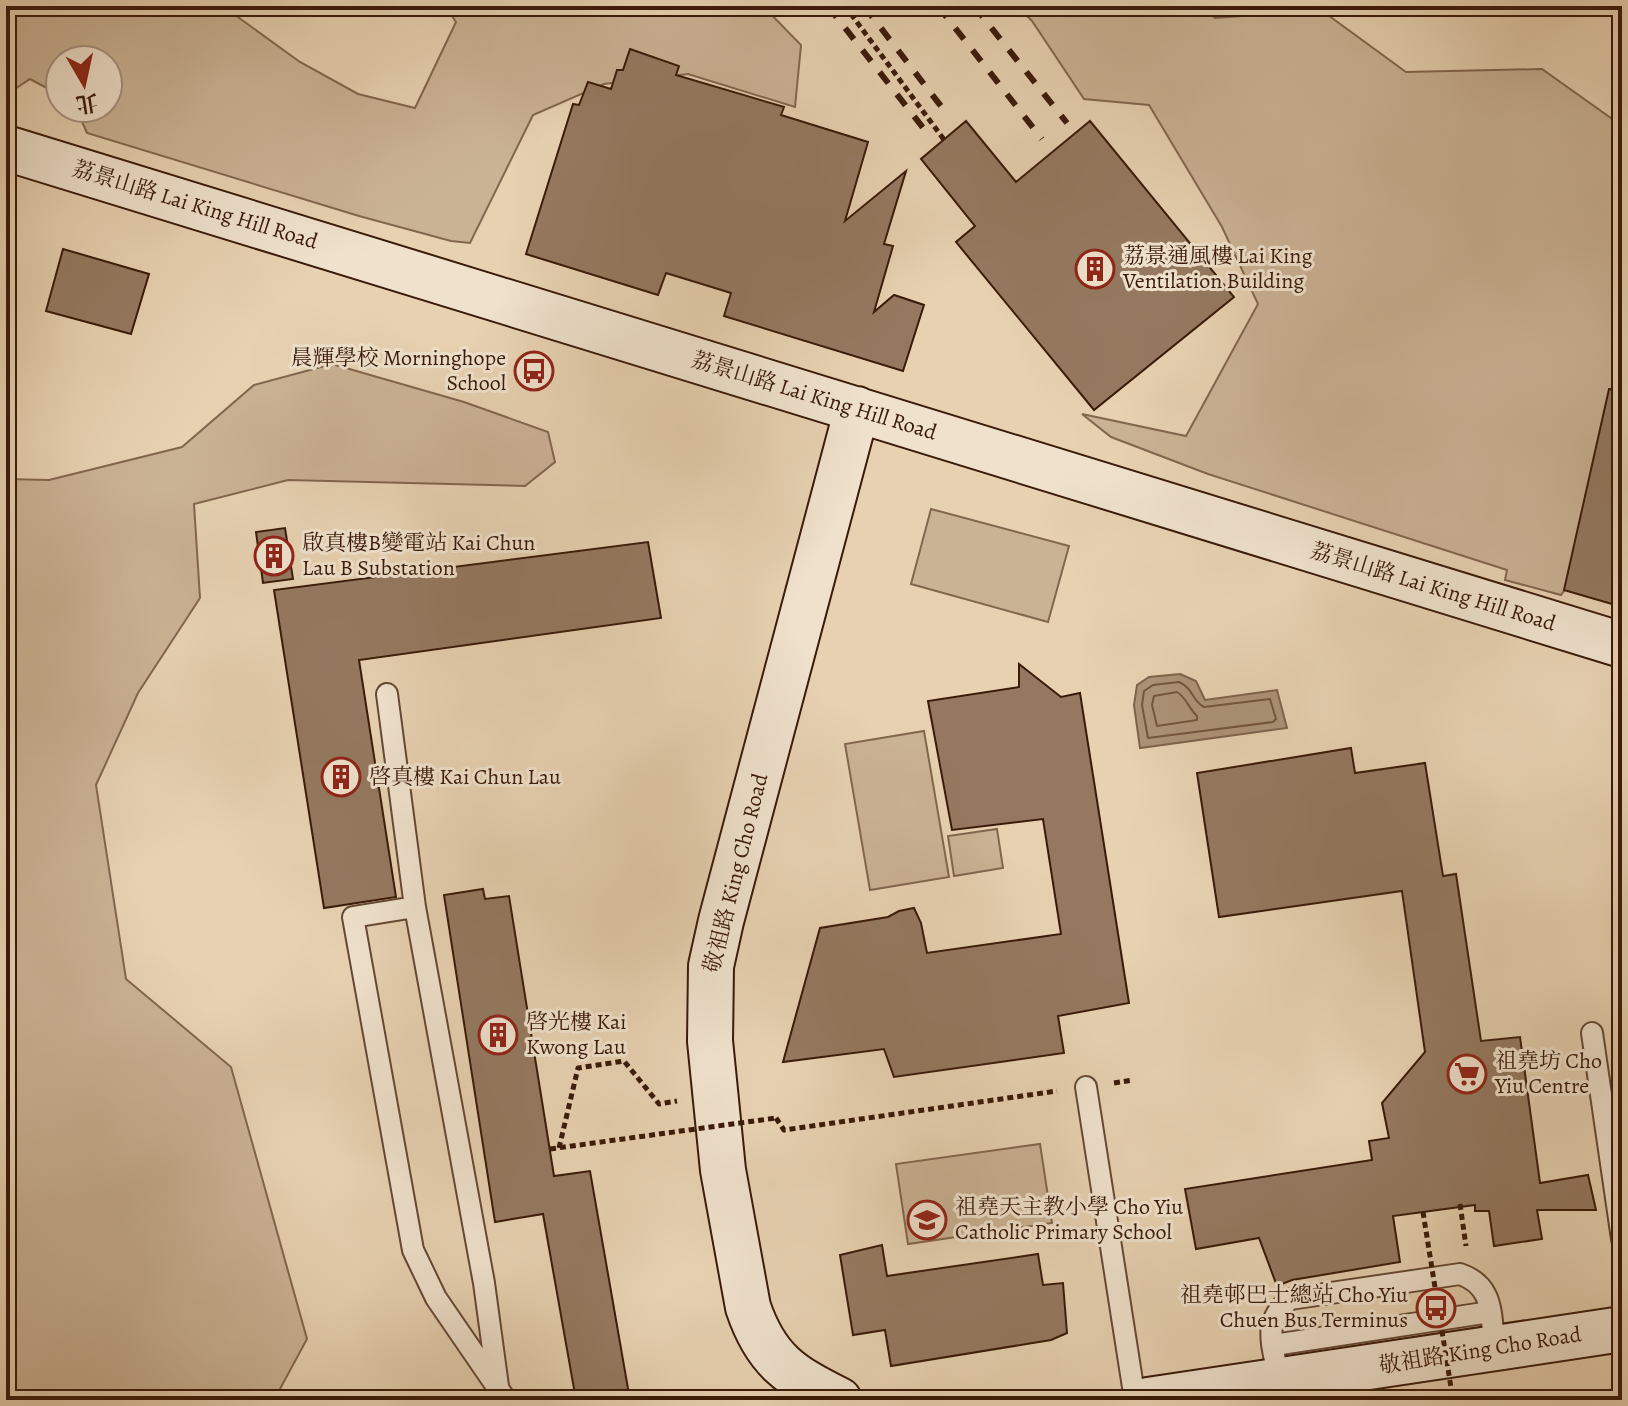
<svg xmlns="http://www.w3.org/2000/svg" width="1628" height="1406" viewBox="0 0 1628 1406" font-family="Alegreya,'Noto Serif TC',serif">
<rect width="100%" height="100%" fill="#e7d1b1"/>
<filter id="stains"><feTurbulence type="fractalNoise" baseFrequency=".0025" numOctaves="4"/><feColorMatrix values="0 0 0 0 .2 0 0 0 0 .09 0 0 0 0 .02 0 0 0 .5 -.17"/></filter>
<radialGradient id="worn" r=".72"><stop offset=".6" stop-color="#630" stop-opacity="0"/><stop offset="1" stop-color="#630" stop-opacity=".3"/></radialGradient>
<!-- green -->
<path fill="#cab294" stroke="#82664e" stroke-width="2" d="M6,6H219L231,12L300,62L358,94L415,108L456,22L445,6H763L801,45L795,107L688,74L604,84L533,115L470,243L451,241L359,216L87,133L76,108H108V60H60V95L30,79L6,95Z
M1017,6H1202L1215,18L1321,10L1406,72L1542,69L1622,126V420L1577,572L1561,595L1505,580L1507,570L1208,474L1111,437L1082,414L1186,436L1258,304L1222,227L1149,105L1084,99L1032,21Z
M332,364L464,402L548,432L555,462L525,486L288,480L194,504L200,598L138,693L96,785L126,979L231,1067L307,1339L274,1400H6V479L49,480L182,447L254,385Z
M931,509L1069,546L1048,622L911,584Z
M924,731L949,877L870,890L845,744Z
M997,829L1003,868L954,876L948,836Z
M1040,1144L1052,1223L908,1244L896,1164Z"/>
<!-- water -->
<path fill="#ac9378" stroke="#7e634c" stroke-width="2" d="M1180,674L1196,681L1205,700L1277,690L1287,728L1140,748L1134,705L1137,685L1149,677Z"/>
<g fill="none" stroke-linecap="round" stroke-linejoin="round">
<!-- shore -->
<path stroke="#735640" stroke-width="2" d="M1179,682C1194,689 1192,701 1204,707L1270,699L1276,719L1273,722L1148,738L1142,705L1144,691L1153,685Z
M1177,692C1186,697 1189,709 1197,716V720L1157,726L1152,705L1154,696Z"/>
</g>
<!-- building -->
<path fill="#947960" stroke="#3a1a09" stroke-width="2" d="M630,49L679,66L676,75L784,107L781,115L868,142L845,221L906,171L884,244L893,246L874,312L894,295L924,305L903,371L724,316L731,293L666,273L658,295L526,254L573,104L579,105L588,82L611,89L617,70H623Z
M966,121L1016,182L1090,121L1234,297L1094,410L956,242L975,226L921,159Z
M63,249L149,274L131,334L46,311Z
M1609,389L1622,390V607L1564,590Z
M285,528L293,579L263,583L256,532Z
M648,542L661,618L359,660L396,897L324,908L274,590Z
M1019,664L1061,697L1080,693L1129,1003L1058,1016L1064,1053L894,1077L884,1049L783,1062L820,928L888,917L899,911L914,908L921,923L927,953L1061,934L1043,819L952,830L928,701L1019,687Z
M1351,748L1355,773L1425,763L1443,876L1456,874L1481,1041L1520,1037L1540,1183L1588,1175L1596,1210H1537L1542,1239L1494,1246L1489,1211H1475V1205L1393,1216L1400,1262L1292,1280L1277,1286L1259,1238L1196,1249L1185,1189L1372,1160L1369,1141L1389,1138L1382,1103L1425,1052L1402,891L1219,917L1197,773Z
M483,889L485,899L509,896L554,1176L590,1171L630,1400H576L543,1214L495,1222L444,895Z
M882,1245L887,1276L1038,1254L1043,1285L1063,1283L1067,1333L1051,1340L891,1366L885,1330L853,1335L840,1255Z"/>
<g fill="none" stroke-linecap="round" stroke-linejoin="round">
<!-- lane casing -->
<g stroke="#654833" stroke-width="24">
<path id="lane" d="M387,694L415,907L484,1283L498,1386
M415,907L353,917L413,1250L436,1298L506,1400
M1592,1033L1622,1239
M1086,1087L1135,1400
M1274,1345L1490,1312
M1279,1381C1274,1347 1260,1323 1290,1299L1460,1274C1495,1286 1490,1315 1495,1348"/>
</g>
<!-- secondary casing -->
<g stroke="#3a1a09" stroke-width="48">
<path id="secondary" d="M6,148L1622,645
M839,1400C791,1376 766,1361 748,1307L723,1170L710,1041L711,966L721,921L857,409
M1148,1400L1622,1329"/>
</g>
<!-- path -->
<path stroke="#3a1a09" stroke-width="5" stroke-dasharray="6 4" stroke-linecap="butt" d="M845,6L945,141
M1114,1083L1133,1080
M776,1118L784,1130L1057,1091
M559,1148L578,1068L624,1061L659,1104L677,1101
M1460,1204L1466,1246
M1029,1394L1030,1400"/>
<!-- lane -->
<use href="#lane" stroke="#efe1cc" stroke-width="20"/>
<!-- secondary -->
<use href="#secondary" stroke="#efe1cc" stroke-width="44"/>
<!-- rail -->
<path stroke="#3a1a09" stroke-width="6" stroke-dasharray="14 14" stroke-linecap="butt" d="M828,6L924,129
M864,6L947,114
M938,6L1042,139
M974,6L1067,123"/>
<!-- path-bridge -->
<path stroke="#3a1a09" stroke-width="5" stroke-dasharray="6 4" stroke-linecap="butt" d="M550,1149L776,1118
M1423,1212L1453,1400"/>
</g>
<!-- icons -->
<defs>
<g id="building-ring" transform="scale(2)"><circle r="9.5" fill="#efe1cc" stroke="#8f2418" stroke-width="1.5"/><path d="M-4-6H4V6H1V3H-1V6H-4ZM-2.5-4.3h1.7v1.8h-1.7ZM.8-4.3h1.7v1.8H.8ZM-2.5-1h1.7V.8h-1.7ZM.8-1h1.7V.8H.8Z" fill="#8f2418"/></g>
<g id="bus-ring" transform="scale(2)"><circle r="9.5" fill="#efe1cc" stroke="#8f2418" stroke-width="1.5"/><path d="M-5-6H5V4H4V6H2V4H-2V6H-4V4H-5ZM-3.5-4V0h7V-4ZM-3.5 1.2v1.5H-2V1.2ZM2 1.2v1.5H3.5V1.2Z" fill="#8f2418"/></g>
<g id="supermarket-ring" transform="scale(2)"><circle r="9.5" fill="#efe1cc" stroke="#8f2418" stroke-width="1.5"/><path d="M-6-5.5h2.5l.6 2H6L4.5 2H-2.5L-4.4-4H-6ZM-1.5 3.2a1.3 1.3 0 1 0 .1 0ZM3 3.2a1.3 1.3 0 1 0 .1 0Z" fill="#8f2418"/></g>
<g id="school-ring" transform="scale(2)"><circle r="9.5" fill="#efe1cc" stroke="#8f2418" stroke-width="1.5"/><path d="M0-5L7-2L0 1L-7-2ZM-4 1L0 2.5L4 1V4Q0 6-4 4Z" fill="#8f2418"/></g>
</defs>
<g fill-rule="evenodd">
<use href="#building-ring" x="1095" y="269"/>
<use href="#bus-ring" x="534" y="371"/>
<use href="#building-ring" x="274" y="556"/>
<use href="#building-ring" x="341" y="777"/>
<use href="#building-ring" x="498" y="1035"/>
<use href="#supermarket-ring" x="1467" y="1074"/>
<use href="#school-ring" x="927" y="1220"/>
<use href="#bus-ring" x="1436" y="1308"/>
</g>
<g text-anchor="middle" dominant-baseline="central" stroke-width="6" stroke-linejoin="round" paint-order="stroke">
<!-- street labels -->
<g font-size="22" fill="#3a1a09" stroke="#efe1cc">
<text transform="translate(195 205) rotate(17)">荔景山路 Lai King Hill Road</text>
<text transform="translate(814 396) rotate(17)">荔景山路 Lai King Hill Road</text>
<text transform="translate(1433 587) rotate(17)">荔景山路 Lai King Hill Road</text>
<text transform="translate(736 873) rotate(-76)">敬祖路 King Cho Road</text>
<text transform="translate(1480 1350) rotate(-9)">敬祖路 King Cho Road</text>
</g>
<!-- poi labels -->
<g font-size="22" fill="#3a1a09" stroke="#efe1cc" text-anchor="start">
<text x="1123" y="256">荔景通風樓 Lai King<tspan x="1123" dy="25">Ventilation Building</tspan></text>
<text x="506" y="358" text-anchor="end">晨輝學校 Morninghope<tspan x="506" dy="25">School</tspan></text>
<text x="302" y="543">啟真樓B變電站 Kai Chun<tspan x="302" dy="25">Lau B Substation</tspan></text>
<text x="369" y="777">啓真樓 Kai Chun Lau</text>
<text x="526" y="1022">啓光樓 Kai<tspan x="526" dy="25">Kwong Lau</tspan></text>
<text x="1495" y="1061">祖堯坊 Cho<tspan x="1495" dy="25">Yiu Centre</tspan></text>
<text x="955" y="1207">祖堯天主教小學 Cho Yiu<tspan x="955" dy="25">Catholic Primary School</tspan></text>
<text x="1408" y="1295" text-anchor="end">祖堯邨巴士總站 Cho Yiu<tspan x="1408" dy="25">Chuen Bus Terminus</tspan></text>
</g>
</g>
<!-- margin -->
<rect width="1628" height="1406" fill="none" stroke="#e7d1b1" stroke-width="32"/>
<rect x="8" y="8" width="1612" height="1390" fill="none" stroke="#3a1a09" stroke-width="4"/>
<rect x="16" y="16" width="1596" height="1374" fill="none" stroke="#3a1a09" stroke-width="2"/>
<!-- north arrow -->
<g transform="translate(84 84) rotate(171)"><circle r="38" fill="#efe1cc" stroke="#a7917e" stroke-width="2"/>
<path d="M0-6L14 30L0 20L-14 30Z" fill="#8f2418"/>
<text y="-12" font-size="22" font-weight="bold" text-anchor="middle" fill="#3a1a09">北</text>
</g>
<rect width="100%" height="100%" filter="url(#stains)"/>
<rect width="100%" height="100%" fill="url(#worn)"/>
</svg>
